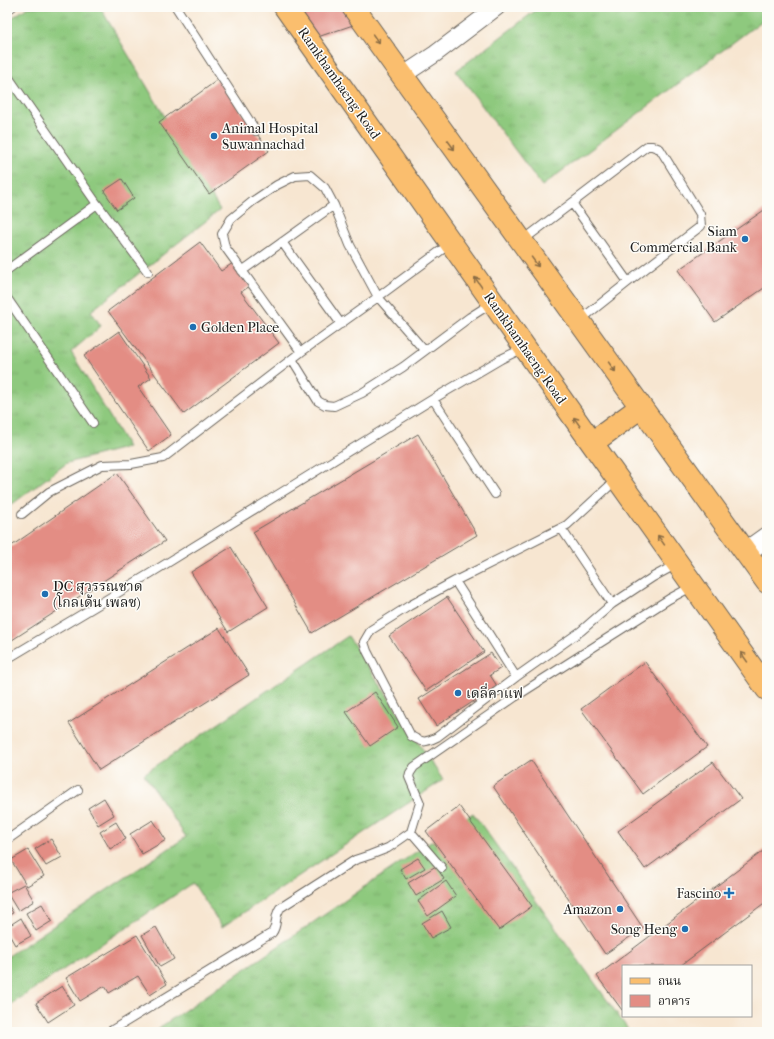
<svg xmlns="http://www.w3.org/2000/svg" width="774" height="1039" viewBox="0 0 774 1039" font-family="'IM FELL French Canon','Noto Serif Thai',serif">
<defs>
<pattern id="grass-tufts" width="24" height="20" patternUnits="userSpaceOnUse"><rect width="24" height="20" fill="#8ec97e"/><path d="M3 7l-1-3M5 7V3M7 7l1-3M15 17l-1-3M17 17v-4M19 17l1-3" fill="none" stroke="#7aac6c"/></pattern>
</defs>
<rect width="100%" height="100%" fill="#fdfcf7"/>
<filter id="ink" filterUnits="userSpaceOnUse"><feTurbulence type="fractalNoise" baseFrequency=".025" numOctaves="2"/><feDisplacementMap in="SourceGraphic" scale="8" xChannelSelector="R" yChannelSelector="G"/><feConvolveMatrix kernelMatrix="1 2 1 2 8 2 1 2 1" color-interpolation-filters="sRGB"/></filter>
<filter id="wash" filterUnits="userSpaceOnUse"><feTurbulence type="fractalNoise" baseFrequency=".012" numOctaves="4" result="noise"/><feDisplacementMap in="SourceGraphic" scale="16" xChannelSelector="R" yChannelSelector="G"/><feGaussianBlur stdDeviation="0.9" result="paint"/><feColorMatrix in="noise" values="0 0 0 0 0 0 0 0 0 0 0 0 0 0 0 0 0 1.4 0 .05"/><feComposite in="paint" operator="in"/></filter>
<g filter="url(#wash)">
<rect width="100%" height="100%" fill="#f7e6d1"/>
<!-- grass -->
<path fill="url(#grass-tufts)" stroke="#55724d" d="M28,7H100L220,210L91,311L101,326L71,352L128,447L67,463L7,508V21Z
M540,7H767V17L542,186L456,71Z
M348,636L443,780L222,927L193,883L7,1007V957L186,837L144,774Z
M473,813L630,1032H153Z"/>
<g id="blocks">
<!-- building -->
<path fill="#e38d84" d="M279,7H344L356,24L303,42Z
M219,79L269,151L209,194L159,122Z
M122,179L134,198L117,210L104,191Z
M767,208V286L715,322L678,270Z
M200,242L221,271L233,263L250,286L241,292L279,343L184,414L108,311Z
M119,331L151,378L138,387L171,435L149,451L84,356Z
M418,434L477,535L312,633L253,532Z
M117,473L165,541L9,642L7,639V549Z
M231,547L268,607L228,632L191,572Z
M447,597L484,652L426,691L389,636Z
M219,628L249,675L99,770L69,723Z
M491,653L501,668L490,675L497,686L436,726L419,699Z
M645,662L707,747L643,794L581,709Z
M375,692L398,727L370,746L346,712Z
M531,760L643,928L605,954L493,786Z
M713,762L741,799L645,869L618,831Z
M104,798L114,815L98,825L88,808Z
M459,806L532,906L499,930L426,831Z
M153,820L166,840L142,854L130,834Z
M116,822L126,839L110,849L100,832Z
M51,839L62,857L46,866L35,849Z
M767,848V901L680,966H623V1009L622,1010L597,976Z
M28,850L44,876L27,886L11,860Z
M418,858L425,868L406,879L400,869Z
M436,866L444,879L416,896L408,883Z
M446,881L456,896L428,916L418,901Z
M24,884L34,901L18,911L7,893Z
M7,902L13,913L7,916Z
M42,904L52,921L36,931L26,913Z
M442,911L451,927L431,938L422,923Z
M21,918L31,936L15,945L7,931V927Z
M156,927L174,959L160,967L142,935Z
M137,935L167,984L150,995L138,976L109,993L105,986L80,1001L66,978Z
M62,986L74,1005L48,1022L36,1003Z"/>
</g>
</g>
<g filter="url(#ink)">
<use href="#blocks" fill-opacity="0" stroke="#69635b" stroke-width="1"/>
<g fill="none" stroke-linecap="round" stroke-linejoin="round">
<!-- service casing -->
<g stroke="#69635b" stroke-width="10">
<path id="service" d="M176,7L256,131
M7,10L12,7
M7,75L97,204L7,270
M572,203L628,282
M97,204L148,272
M522,241L647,146H652L660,149L700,214L701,226L628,282L579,321
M282,242L341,324
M242,271L334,205
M7,298L93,423
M301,352L225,247L222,234L231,219L253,201L277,185L295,176L310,175L325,188L334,205L350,245L378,297L424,350
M292,359L318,401L325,405L334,406L362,393L403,367L470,317L492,303
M433,399L495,494
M617,479L567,525L455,581L409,606L371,630L364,642L367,651L411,736C423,743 425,743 437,737L516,677L581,631L612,604L653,577L677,564
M22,514L49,492L102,465L131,464L163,458L301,352L378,297L451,243
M561,528L612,604
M455,581L516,677
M7,659L151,573L433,399L501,359L524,348
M411,832L442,868
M7,840L78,790
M109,1032L272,933C279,923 273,919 280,908L355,860L370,855L388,848L411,832L420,803L409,777L410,773L414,767L515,697L669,599L693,586"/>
</g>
<!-- minor casing -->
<g stroke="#69635b" stroke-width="18">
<path id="minor" d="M402,76L435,54L497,7"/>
</g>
<!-- tertiary casing -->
<g stroke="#69635b" stroke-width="22">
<path id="tertiary" d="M746,552L767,537"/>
</g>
<!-- primary casing -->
<g stroke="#69635b" stroke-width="24">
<path id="primary" d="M285,7L592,443L767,689
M353,7L767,582
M592,443L641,407"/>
</g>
<!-- service -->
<use href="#service" stroke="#fff" stroke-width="8"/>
<!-- minor -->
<use href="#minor" stroke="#fff" stroke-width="16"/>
<!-- tertiary -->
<use href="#tertiary" stroke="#fff" stroke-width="20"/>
<!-- primary -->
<use href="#primary" stroke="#fabe6e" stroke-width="22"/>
</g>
<!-- one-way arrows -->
<defs><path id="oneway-shaft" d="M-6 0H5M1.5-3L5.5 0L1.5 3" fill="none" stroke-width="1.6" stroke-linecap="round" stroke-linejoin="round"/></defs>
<g stroke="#8b6d45">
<use href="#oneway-shaft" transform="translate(376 39) rotate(55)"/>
<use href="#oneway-shaft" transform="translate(451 145) rotate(54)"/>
<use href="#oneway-shaft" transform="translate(535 262) rotate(54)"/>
<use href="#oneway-shaft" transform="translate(478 282) rotate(-125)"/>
<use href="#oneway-shaft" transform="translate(612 367) rotate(54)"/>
<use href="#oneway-shaft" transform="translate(577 422) rotate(-125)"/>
<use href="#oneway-shaft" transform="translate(661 540) rotate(-125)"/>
<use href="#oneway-shaft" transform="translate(744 657) rotate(-125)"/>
</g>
</g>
<!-- markers -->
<g fill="#1f6fb2" stroke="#fdfcf7" stroke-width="1.5">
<circle cx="214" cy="136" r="4"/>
<circle cx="745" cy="239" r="4"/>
<circle cx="193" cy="327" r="4"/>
<circle cx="45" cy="594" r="4"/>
<circle cx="458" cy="693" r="4"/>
<path d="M727 887h4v4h4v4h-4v4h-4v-4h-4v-4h4z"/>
<circle cx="620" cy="909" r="4"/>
<circle cx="685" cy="929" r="4"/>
</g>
<g text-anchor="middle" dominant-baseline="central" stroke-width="3" stroke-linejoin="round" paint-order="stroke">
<!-- street labels -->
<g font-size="14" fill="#1c1c1c" stroke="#fdfcf7">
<text transform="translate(339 83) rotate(55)">Ramkhamhaeng Road</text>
<text transform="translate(525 348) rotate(55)">Ramkhamhaeng Road</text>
</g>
<!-- poi labels -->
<g font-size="14" fill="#1c1c1c" stroke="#fdfcf7" text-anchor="start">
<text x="222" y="128">Animal Hospital<tspan x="222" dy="16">Suwannachad</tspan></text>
<text x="737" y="231" text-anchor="end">Siam<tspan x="737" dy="16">Commercial Bank</tspan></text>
<text x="201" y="327">Golden Place</text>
<text x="53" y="586">DC สุวรรณชาด<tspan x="53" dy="16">(โกลเด้น เพลซ)</tspan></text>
<text x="466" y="693">เดลี่คาแฟ</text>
<text x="721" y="893" text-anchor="end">Fascino</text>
<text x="612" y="909" text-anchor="end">Amazon</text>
<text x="677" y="929" text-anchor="end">Song Heng</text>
</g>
</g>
<!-- margin -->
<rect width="774" height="1039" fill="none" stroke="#fdfcf7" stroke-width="24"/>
<!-- legend -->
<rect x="622" y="965" width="130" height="52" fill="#fdfcf7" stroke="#a3a29f"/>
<rect x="630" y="978" width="20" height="6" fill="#fabe6e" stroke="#a3a29f"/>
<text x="658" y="985" font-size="12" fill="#1c1c1c">ถนน</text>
<rect x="630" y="995" width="20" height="12" fill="#e38d84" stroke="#a3a29f"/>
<text x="658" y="1005" font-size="12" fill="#1c1c1c">อาคาร</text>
</svg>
